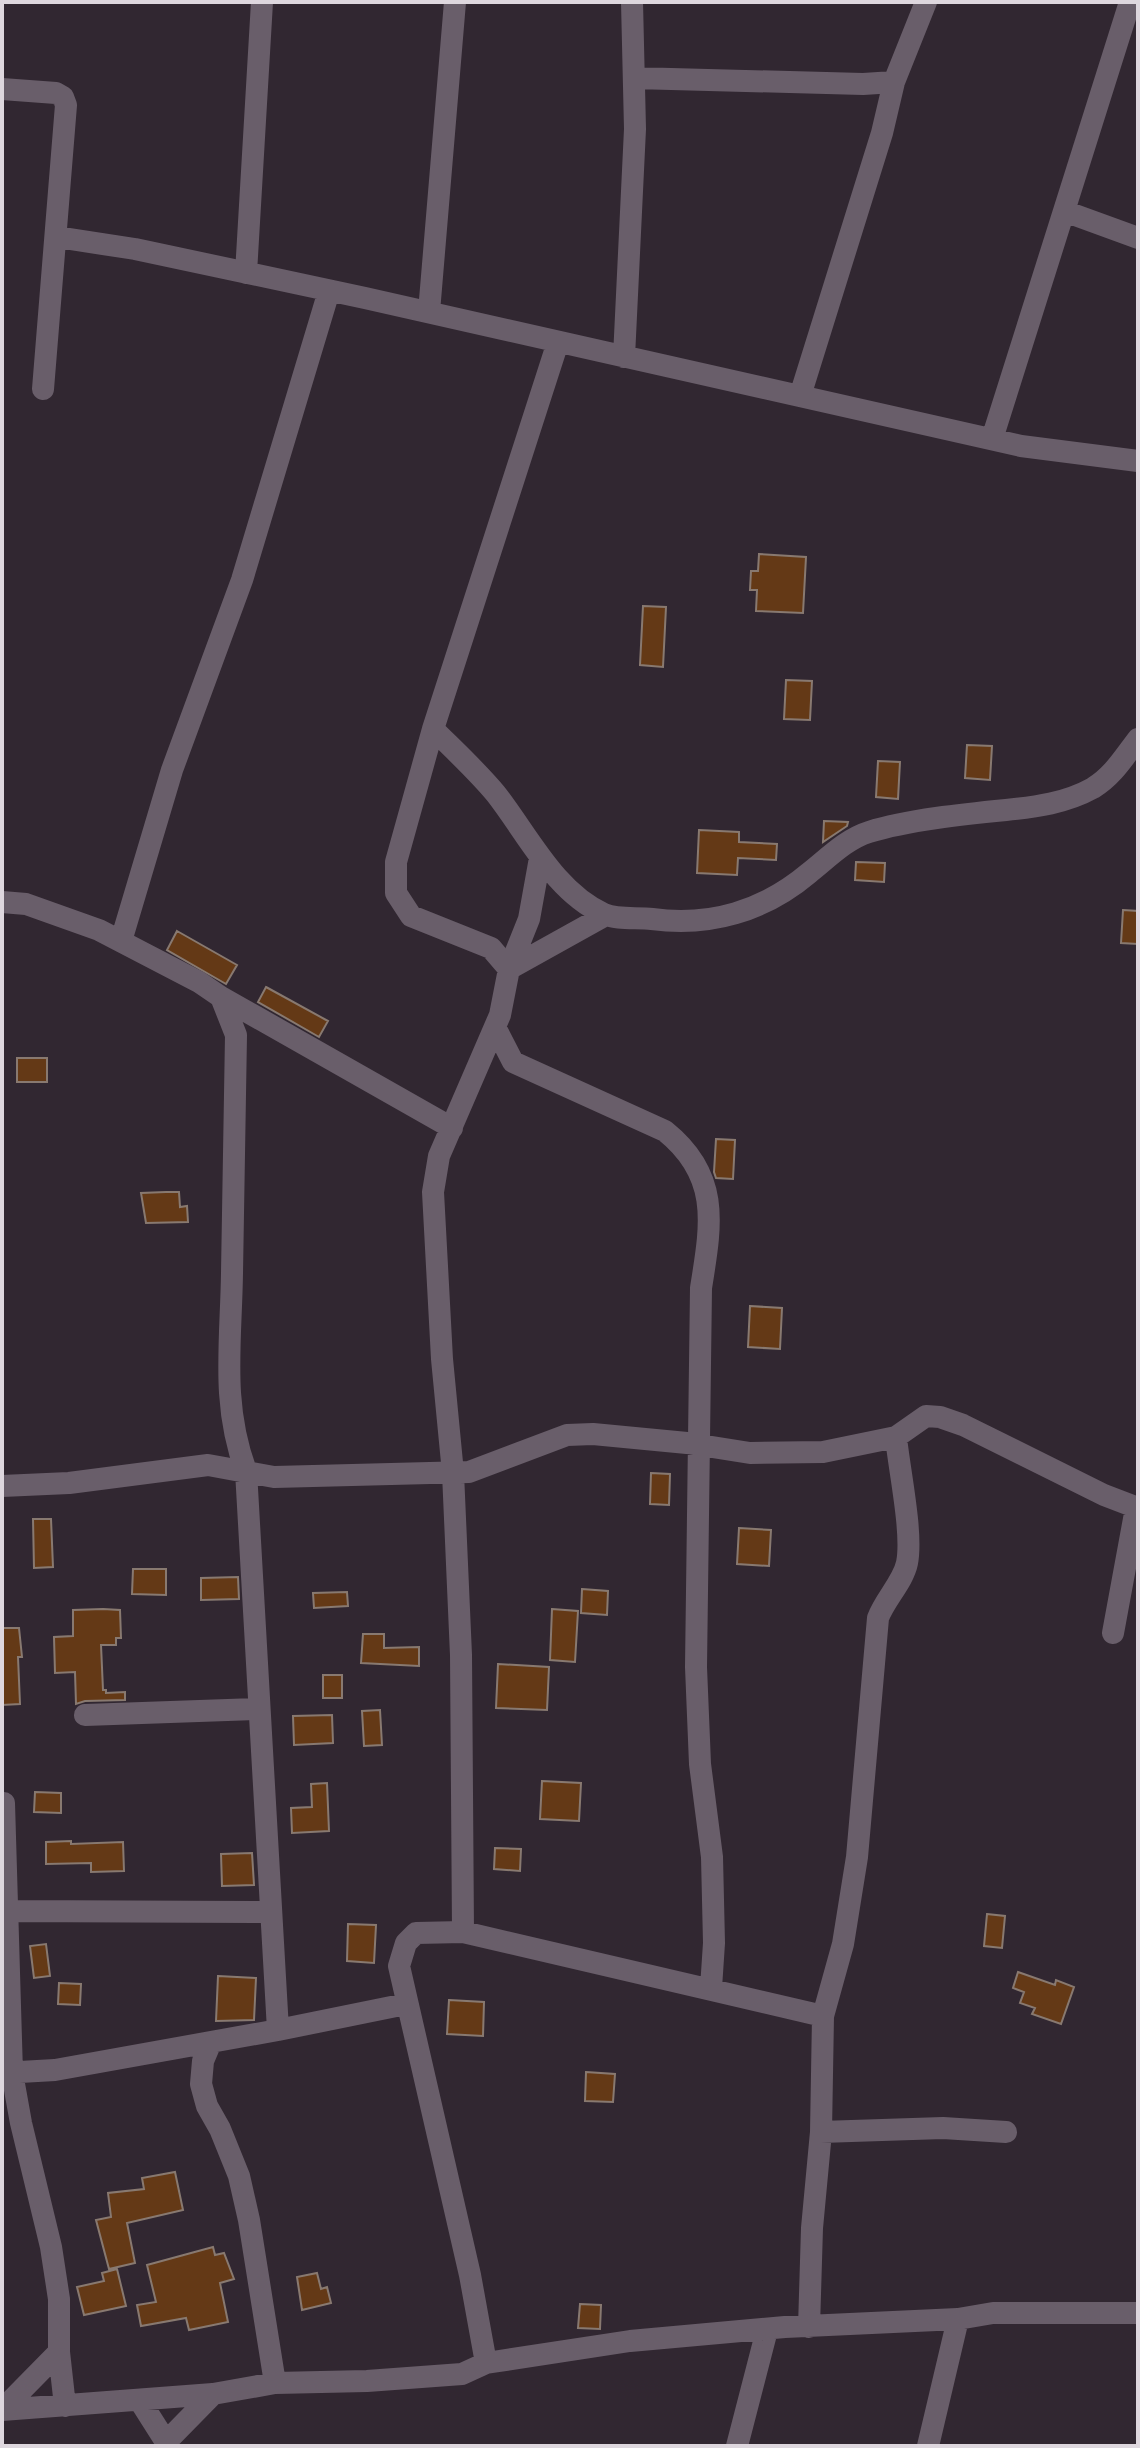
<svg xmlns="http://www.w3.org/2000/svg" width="1140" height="2448" viewBox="0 0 1140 2448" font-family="Signika,sans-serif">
<rect width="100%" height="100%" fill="#312731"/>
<!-- building -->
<path fill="#643916" stroke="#887970" stroke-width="2" d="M759,554L806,557L803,613L756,611L757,590H750L751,571H758Z
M643,606L666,607L663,667L640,665Z
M786,680L812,681L810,720L784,719Z
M967,745L992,746L990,780L965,778Z
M878,761L900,762L898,799L876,797Z
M824,821L848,822L847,826L823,842Z
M699,830L739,832V842L777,844L776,860L738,858L737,875L697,873Z
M856,862L885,863L884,882L855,880Z
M1123,910L1138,911V944L1121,943Z
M177,931L237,965L226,984L167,950Z
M266,987L328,1021L319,1037L258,1002Z
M17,1058H47V1082H17Z
M716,1139L735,1140L733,1179L716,1178L714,1172Z
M166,1192H179L180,1207L187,1206L188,1222L146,1223L141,1193Z
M750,1306L782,1308L780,1349L748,1347Z
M651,1473L670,1474L669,1505L650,1504Z
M33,1519H51L53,1567L34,1568Z
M739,1528L771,1530L769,1566L737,1564Z
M133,1569H166V1595L132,1594Z
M238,1577L239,1599L201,1600V1578Z
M582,1589L608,1591L607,1615L581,1613Z
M347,1592L348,1606L314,1608L313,1593Z
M103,1609L120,1610L121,1638H116V1645H101L103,1690H106V1693L125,1692V1700L85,1701L76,1704L75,1672L55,1673L54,1637L73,1636V1610Z
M552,1609L578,1611L575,1662L550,1660Z
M2,1628H19L22,1657H18L20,1704L2,1705Z
M363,1634H384V1648L419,1647V1666L361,1663Z
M498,1664L549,1667L547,1710L496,1708Z
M323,1675H342V1698H323Z
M380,1710L382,1745L364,1746L362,1711Z
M332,1715L333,1743L294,1745L293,1716Z
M542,1781L581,1783L579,1821L540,1819Z
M327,1783L329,1831L292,1833L291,1808L312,1807L311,1784Z
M35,1792L61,1793V1813L34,1812Z
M71,1841V1844L123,1842L124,1871L91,1872V1863L46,1864V1842Z
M495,1848L521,1849L520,1871L494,1869Z
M252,1853L254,1885L222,1886L221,1854Z
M987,1914L1005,1916L1002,1948L984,1946Z
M348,1924L376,1925L374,1963L347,1961Z
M46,1944L50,1976L34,1978L30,1946Z
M1018,1972L1055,1985L1056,1980L1074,1987L1061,2024L1032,2014L1035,2008L1020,2003L1024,1992L1013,1988Z
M218,1976L256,1978L254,2020L216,2021Z
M59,1983L81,1984L80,2005L58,2004Z
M449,2000L484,2002L483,2036L447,2034Z
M586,2072L615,2074L613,2102L585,2101Z
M175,2172L183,2210L127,2223L135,2263L109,2269L96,2220L111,2217L108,2193L144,2189L142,2178Z
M213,2247L215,2255L224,2253L234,2279L220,2283L228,2322L189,2330L186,2318L141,2326L137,2305L156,2302L147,2265Z
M117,2269L126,2306L84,2315L77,2287L104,2281L102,2273Z
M317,2273L321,2289L327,2287L331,2303L302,2310L297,2277Z
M580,2304L601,2305L600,2329L578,2328Z"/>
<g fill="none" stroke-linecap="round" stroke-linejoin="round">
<!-- minor -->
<path stroke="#695e6a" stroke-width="22" d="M634,78L863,84L894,82L882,133L800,396
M894,82L926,2
M2,89L56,93L63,97L66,105L43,389
M1064,211L1138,238
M57,237L135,249L365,298L1021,446L1138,461
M246,273L262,2
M429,312L455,2
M624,357L635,129L632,2
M992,439L1130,2
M433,729C454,750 477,771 496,794C528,835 555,892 604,914C617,920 638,917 652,919C710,927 764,911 809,873C827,859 846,839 869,832C907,820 965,814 1006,810C1036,807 1066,803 1093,788C1113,776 1124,757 1138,739
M2,902L26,904L99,930L199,982L221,997L236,1035C235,1115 233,1194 232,1273C231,1343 221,1404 246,1471L278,2030
M121,941L172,770L242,580L329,291
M509,969L491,948L411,916L396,893V862L433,729L558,342
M509,969L606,915
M221,997L452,1128
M495,1027L513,1062L665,1131C721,1176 711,1225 701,1288L696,1667L700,1764L712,1857L714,1943L711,1988
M2,1486L69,1483L208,1465L274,1477L469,1472L567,1435L593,1434L687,1443L750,1453L823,1452L896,1437L926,1416L940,1417L963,1425L1104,1495L1138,1508
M1113,1633L1136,1508
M85,1715L259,1709
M4,1803L12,2073L21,2123L51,2247L59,2299V2352L65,2406
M5,1911L271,1912
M463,1932L461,1655L453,1473L442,1359L433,1192L439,1156L500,1015L509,969L529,919L540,858
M211,2042L203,2061L201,2084L207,2106L220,2129L239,2176L249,2220L275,2383
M2,2073L55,2070L278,2030L406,2004
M821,2132L943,2128L1006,2132
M809,2327L812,2228L821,2132L823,2016L843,1944L857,1857L878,1618C885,1599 903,1582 907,1563C913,1533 899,1469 896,1437
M486,2363L470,2275L399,1966L406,1943L416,1933L463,1932L823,2016
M140,2401L166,2442V2446
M2,2410L213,2394L275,2383L367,2381L462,2374L486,2363L630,2341L785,2327L958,2319L993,2313H1138
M2,2410L59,2352
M166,2442L213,2394
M737,2446L767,2330
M928,2446L958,2319"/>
</g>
<!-- border -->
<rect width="1140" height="2448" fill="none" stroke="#ded7de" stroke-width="8"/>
</svg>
